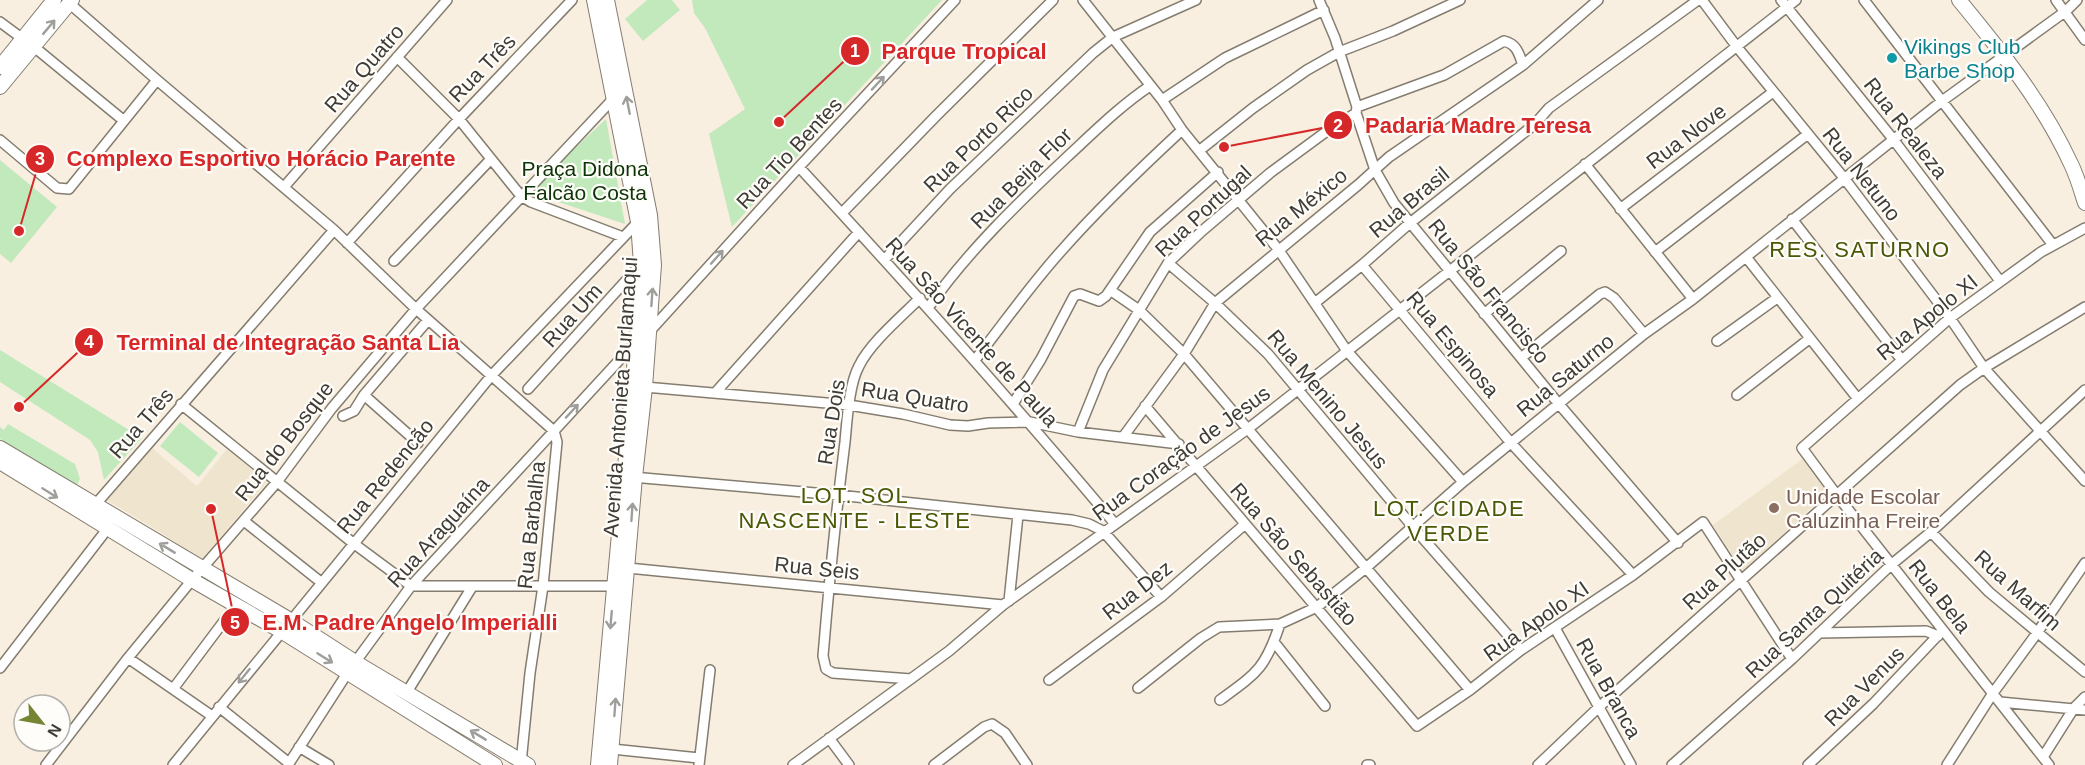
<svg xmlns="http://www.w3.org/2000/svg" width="2085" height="765" viewBox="0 0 2085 765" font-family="Helvetica,sans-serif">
<rect width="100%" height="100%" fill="#f8efe0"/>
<!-- built -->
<path fill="#efe4ce" d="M152,448L197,486L227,449L267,482L201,560L160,532L107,500Z
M1805,457L1829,491L1743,571L1713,525Z"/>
<!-- green -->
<path fill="#c2e9bc" d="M647,0H672L680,10L643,41L625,19Z
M692,0H942L732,227L709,134L745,109L705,28L694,13Z
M606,119L625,224L528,192Z
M0,160L57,207L11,263L0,254Z
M0,350L142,438L104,480L98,452L90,440L0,382Z
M180,422L218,453L199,477L160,446Z
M8,424L75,464L80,479L77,485L0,439V427L4,430Z"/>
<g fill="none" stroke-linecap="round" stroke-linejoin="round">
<!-- street casing -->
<g stroke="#847d6f" stroke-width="12">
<path id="street" d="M1083,0L1162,100L1182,130L1278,249L1347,351L1463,482
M1319,0L1335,38L1357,107L1356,113L1375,170L1394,203L1558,403L1678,543
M1702,0L1737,47L1844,178L1950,318L1984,368L2085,481
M1781,0L1893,139L2000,281
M1864,0L2053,245
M2056,0L2085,40
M69,3L157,80L334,230L416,309L554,431L557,442L543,586L530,673L521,763
M0,22L23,39
M33,46L123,120
M397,57L459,119L521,196L531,202L623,237
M1162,100L1225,58L1324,10
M1357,107L1444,75L1504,41C1517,44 1519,54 1523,65
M0,140L57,188L69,189L157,80
M1200,150L1253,108L1307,70L1339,52L1393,31L1460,0
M1585,164L1693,299
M799,167C907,284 1013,402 1115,524
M284,187L447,0
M1620,209L1773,92
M842,213L936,116L1053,0
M1792,219L1901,359
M347,243L459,119L572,0
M1655,252L1808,134
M1746,257L1858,399
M885,259L950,189L1093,53L1113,37L1196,0
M394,261L491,159
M1168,263L1215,303L1268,354L1413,527L1521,650
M1362,265L1511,443L1633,575
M1110,290L1139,310L1184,354L1470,690
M1316,302L1362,265L1410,223L1535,124L1549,108L1698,0
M928,308C967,252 1018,203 1067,157C1094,132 1120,106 1150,86
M1484,314L1561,251
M650,331L799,167L955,0
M1717,341L1777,298
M1521,358L1600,294L1605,292L1614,298L1644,334
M975,360C1004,323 1031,284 1063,249C1100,207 1141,168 1182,130
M645,387L849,405L903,414L950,425L968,426L988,423L1030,422L1078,432L1179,444
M528,389L641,264
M715,393L859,232
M364,395L418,443
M1737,395L1809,339
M181,404L353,543L411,586H614
M1013,404L1041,359L1074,296L1080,294L1099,301L1106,296L1150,232L1218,172
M1145,406L1417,726L1470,690L1521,650L1633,575L1703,522L1792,659
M343,416L354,411L364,395L428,320
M1078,432L1103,370L1168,263L1202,231L1270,173L1327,131L1356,113
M1123,437L1184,354L1215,303L1358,185L1389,157L1523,65L1598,0
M632,477L838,495L1072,520L1089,524L1103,531L1161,597
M95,505L334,230
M244,521L322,583
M1931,532L1989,592L2085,672
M628,568L1003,605
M1009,601L1018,515
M1555,628L1631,765
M1819,633L1926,631L1938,636
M1274,642L1325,706
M128,658L212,716
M0,668L108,528
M911,679L833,673L826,669L823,656C829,584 836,513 845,442C847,421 849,384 859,366C870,343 901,317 920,298
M1049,680L1161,597L1244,525
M1138,688L1201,638L1219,627L1280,624L1317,607L1367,567L1463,482L1644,334L1693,299L1942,101L2066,11L2077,0
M173,689L236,605
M407,692L472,587
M1220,700C1257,673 1265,669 1280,624
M2000,702L2085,710
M219,707L289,763
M829,738L849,765
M299,747L329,765
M612,749L699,758
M2043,757L2074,708L2085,697
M46,765L128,658L192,580L277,482L332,408L416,309L613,99
M173,765L491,376L638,222
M288,765L348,672L411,586L636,342
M699,765L710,670
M793,765L949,651L1003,605L1249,428L1796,0
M934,765L984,727L992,724L1005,733L1027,765
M1367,765H1370
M1538,765L1599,707L1960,385L1984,368L2085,307
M1672,765L1792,659L1892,564L1931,532L2085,390
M1808,765L1873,704L1943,630
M1947,765L1993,693L2037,633L2085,563
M2049,765L1836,494L1802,448L1950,318L2041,252L2085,228"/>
</g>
<!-- secondary casing -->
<g stroke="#847d6f" stroke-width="16">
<path id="secondary" d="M594,0L638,222L641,264L639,313L598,765
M607,0L650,215L654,265L645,387L635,477L610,765
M1959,0C2001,51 2043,103 2071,164C2077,176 2081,190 2085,203
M0,67L54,0
M0,87L72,0
M0,448L290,620L355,662L528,765
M0,462L192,580L281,631L495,765"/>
</g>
<!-- street -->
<use href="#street" stroke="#fff" stroke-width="9"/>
<!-- secondary -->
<use href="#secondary" stroke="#fff" stroke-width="14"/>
</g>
<!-- one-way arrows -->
<defs><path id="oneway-shaft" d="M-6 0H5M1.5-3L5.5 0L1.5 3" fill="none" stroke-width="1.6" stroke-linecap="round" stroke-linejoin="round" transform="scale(1.5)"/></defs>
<g stroke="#9f9e9a">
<use href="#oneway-shaft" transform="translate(49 27) rotate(-50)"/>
<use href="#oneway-shaft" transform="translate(878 83) rotate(-47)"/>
<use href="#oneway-shaft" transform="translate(628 105) rotate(-101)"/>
<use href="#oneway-shaft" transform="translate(717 257) rotate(-48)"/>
<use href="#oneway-shaft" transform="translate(652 297) rotate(-86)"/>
<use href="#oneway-shaft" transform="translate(572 411) rotate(-47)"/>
<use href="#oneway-shaft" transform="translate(50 493) rotate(32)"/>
<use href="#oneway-shaft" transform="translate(632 512) rotate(-86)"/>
<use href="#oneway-shaft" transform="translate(167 548) rotate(-149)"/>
<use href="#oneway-shaft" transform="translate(611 620) rotate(95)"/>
<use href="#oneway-shaft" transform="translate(325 658) rotate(32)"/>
<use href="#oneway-shaft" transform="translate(244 676) rotate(129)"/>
<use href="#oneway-shaft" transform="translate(615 707) rotate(-86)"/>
<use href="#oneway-shaft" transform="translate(478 735) rotate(-149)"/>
</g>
<!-- markers -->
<circle fill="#0f9aa8" stroke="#fffdfa" stroke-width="2" cx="1892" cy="58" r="6"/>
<circle fill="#8d6e63" stroke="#fffdfa" stroke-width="2" cx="1774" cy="508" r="6"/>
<g text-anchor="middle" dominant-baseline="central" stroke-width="4.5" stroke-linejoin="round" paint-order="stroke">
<!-- culture labels -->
<g font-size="21" fill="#0d838f" stroke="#fffdfa" text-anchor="start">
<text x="1904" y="46">Vikings Club<tspan x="1904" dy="24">Barbe Shop</tspan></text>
</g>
<!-- street labels -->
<g font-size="21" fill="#3f3c36" stroke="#fffdfa">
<text transform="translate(364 68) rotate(-49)">Rua Quatro</text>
<text transform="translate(482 68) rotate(-46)">Rua Três</text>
<text transform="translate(1906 128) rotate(52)">Rua Realeza</text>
<text transform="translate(1686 136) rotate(-37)">Rua Nove</text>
<text transform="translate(978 139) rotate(-44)">Rua Porto Rico</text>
<text transform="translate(789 153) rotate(-47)">Rua Tio Bentes</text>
<text transform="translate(1862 174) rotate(52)">Rua Netuno</text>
<text transform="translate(1021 178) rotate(-45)">Rua Beija Flor</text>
<text transform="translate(1409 202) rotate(-40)">Rua Brasil</text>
<text transform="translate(1301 207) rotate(-39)">Rua México</text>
<text transform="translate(1203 211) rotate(-43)">Rua Portugal</text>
<text transform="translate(1489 291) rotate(51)">Rua São Francisco</text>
<text transform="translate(572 315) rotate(-48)">Rua Um</text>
<text transform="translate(1927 317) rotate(-39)">Rua Apolo XI</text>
<text transform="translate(972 332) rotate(48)">Rua São Vicente de Paula</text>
<text transform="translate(1453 344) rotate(50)">Rua Espinosa</text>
<text transform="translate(1565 375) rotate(-39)">Rua Saturno</text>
<text transform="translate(620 397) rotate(-86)">Avenida Antonieta Burlamaqui</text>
<text transform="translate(915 397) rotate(9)">Rua Quatro</text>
<text transform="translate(1328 399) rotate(50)">Rua Menino Jesus</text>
<text transform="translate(831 422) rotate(-81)">Rua Dois</text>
<text transform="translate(141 423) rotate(-49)">Rua Três</text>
<text transform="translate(284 441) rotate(-52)">Rua do Bosque</text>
<text transform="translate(1181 453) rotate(-36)">Rua Coração de Jesus</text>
<text transform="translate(385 476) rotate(-51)">Rua Redencão</text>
<text transform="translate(531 525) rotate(-84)">Rua Barbalha</text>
<text transform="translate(438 532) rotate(-48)">Rua Araguaína</text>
<text transform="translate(1294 554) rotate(49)">Rua São Sebastião</text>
<text transform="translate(817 568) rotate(6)">Rua Seis</text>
<text transform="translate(1724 571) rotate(-42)">Rua Plutão</text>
<text transform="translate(1137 590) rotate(-38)">Rua Dez</text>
<text transform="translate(2018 590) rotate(42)">Rua Marfim</text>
<text transform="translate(1940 596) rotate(52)">Rua Bela</text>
<text transform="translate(1814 613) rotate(-43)">Rua Santa Quitéria</text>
<text transform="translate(1536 621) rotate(-35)">Rua Apolo XI</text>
<text transform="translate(1864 686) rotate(-45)">Rua Venus</text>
<text transform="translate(1609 688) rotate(61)">Rua Branca</text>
</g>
<!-- park labels -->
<g font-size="21" fill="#0c3406" stroke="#fffdfa">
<text x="585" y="168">Praça Didona<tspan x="585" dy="24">Falcão Costa</tspan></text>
</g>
<!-- education labels -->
<g font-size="21" fill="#785e54" stroke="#fffdfa" text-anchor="start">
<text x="1786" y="496">Unidade Escolar<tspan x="1786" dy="24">Caluzinha Freire</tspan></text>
</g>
<!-- neighbourhood labels -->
<g font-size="22" letter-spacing="1.5" fill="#4b5906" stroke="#fffdfa">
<text x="1860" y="249">RES. SATURNO</text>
<text x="855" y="495">LOT. SOL<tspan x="855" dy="25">NASCENTE - LESTE</tspan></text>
<text x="1449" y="508">LOT. CIDADE<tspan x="1449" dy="25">VERDE</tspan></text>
</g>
</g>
<!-- callouts -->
<path fill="none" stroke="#d62828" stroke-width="2" d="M779 122L855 51M1224 147L1338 125M19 231L40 159M19 407L89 342M211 509L235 622"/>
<g fill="#d62828" stroke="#fffdfa" stroke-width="2">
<circle cx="779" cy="122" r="6"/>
<circle cx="1224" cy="147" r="6"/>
<circle cx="19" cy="231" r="6"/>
<circle cx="19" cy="407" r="6"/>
<circle cx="211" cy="509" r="6"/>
<circle cx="855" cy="51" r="15"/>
<circle cx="1338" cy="125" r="15"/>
<circle cx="40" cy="159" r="15"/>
<circle cx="89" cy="342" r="15"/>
<circle cx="235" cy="622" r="15"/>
</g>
<g font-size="18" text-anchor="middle" font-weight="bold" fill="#fff">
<text x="855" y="57">1</text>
<text x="1338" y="132">2</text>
<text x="40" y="165">3</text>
<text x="89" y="348">4</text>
<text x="235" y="629">5</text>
</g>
<g font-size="22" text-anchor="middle" font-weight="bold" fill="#d62828" stroke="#fffdfa" stroke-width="4.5" stroke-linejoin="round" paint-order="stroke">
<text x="964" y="59">Parque Tropical</text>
<text x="1478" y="133">Padaria Madre Teresa</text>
<text x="261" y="166">Complexo Esportivo Horácio Parente</text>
<text x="288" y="350">Terminal de Integração Santa Lia</text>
<text x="410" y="630">E.M. Padre Angelo Imperialli</text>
</g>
<!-- north arrow -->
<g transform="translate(42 723) rotate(121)"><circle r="28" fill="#fffdfa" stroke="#b2b0ac" stroke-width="1.5"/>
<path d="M0-4.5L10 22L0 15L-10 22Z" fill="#748534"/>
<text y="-9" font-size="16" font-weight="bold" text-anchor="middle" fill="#3f3c36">N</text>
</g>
</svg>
